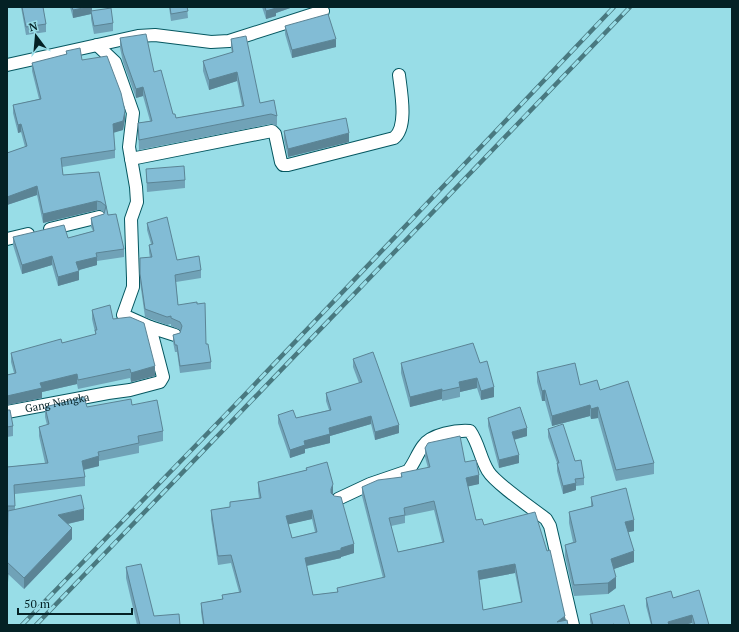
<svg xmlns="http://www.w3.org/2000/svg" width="739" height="632" viewBox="0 0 739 632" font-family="'PT Serif',serif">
<rect width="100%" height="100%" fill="#98dde7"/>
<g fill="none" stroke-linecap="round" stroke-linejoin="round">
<!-- minor casing -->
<g stroke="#055760" stroke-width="14">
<g id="minor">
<path d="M97,45L115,62L133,113L129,147L136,187L137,202L131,219L133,278V287L123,315L150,327L175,335"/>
<path d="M7,65L138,36L155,35L211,42L229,41L323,11"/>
<path d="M131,159L272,131L275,134L281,162L283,165H288L394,138C408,127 401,92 399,75"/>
<path d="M50,229L99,217"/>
<path d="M7,239L28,234"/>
<path id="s1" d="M7,412L108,393L130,390L160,382L163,377L150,327"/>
<path d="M338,499L370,484L408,471C414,464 417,454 423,446C431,434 457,430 470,431C479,444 480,458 488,471C495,483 533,509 546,519L550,526L573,625"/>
</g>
</g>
<!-- minor -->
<use href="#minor" stroke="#fff" stroke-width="12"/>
<!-- rail casing -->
<g stroke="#497980" stroke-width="4.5">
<path id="rail" d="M22,625L235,405L614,7
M36,625L630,7"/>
</g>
<!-- rail -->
<use href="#rail" stroke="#98dde7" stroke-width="3" stroke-dasharray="9" stroke-linecap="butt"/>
</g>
<!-- wall -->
<path fill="#70a2b7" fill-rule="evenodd" d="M21,7H43L46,24V32L26,35Z
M70,7H92V11L113,23V31L94,34L91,19V14L73,18Z
M169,7H187L188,18L171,21Z
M262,7H293L276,13V16L266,19Z
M285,26L336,47L292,58L285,34Z
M120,38L154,72L173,114L176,118L242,106L237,81L209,90L203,71V61L232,53L231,48V39L260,103L277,116V126L271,124L139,150L138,123L150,121L143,96L136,98L123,62L120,48Z
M66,51L82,60L125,119L123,130L113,132L115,150V158L62,167L63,175L99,172L108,215L124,249V257L97,261V265L78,270L79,280L58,286L52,265L22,274L13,245V237L68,238L93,231L91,227V218L104,214V213L101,210H97L43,223L37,195L7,205V153L25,147L21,132L18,133L13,113V105L39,99L32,71V63L66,55Z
M284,131L349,142L288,157L284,140Z
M146,169L185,180V188L147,192Z
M147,223L177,260L201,270V278L176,282L178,305L206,344L211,362V369L180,373L177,352H175L173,342V335L180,333L181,331L180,330L171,326V324L167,325L145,317L140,282V258H150L149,252V245L151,244L147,230Z
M92,310L113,319L155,376L131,382L130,378L78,389L77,384L42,392V398L7,405V375L14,373L11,362V353L62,343L95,335V332L92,319Z
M353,359L399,433L375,440L371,424L330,436V443L305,449V453L290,458L278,423V415L296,418L329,410L326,401V393L359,383L353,367Z
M401,363H480L494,397L481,400L477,388L460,392V397L442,401V399L410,407L401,373Z
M537,372L600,390L654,463V474L616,481L598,418L591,419L590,416L552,426L545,401H542L537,382Z
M132,405L163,431V441L139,446V453L99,461V466L84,470L85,477V486L15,494V509L84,520L68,524L72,539L24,589L8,574L7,601V540L8,516H7V467L45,463L39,436V427L47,425L45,417V407H87Z
M7,410L13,426V436L7,437Z
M488,418L527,436L514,440L519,463L499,468L488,426Z
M548,429L575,461L584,478V485L576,486V490L563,494L557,471V463L548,437Z
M425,448L465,462L479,484L468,486L476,520L484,525L565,620L568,625H203L201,612V603L222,599V595L239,592L231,563L218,565L211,519V510L230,507V502L259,498L258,491V482L306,470V468L333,493V495L354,553L341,557V558L307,566L313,595L337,592V588L383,578L362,496V487L401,477V473L428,468L425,457ZM434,510L442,542L398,552L391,526L405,523V516ZM312,519L315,532L292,538L288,524ZM515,573L521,602L483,610L479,580Z
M591,497L634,531L628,532L634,562L614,569L616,588L608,594L574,596L565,556V545L573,542L569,523V512L591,506Z
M126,567L154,616L180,625H137L126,578Z
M646,598H673L709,625H693L692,623L684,625H651L646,606Z
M590,614L630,625H591L590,621Z"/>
<!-- shaded-wall -->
<path fill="#5b8495" d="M88,7H92V14L91,11V14L73,18V10Z
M275,7H293L276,13V16L266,19V11Z
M336,39V47L292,58V50Z
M237,72V81L209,90V80Z
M143,87V96L136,98V89Z
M125,111V119L123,130L113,133V124Z
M21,124V132L18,133V125Z
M349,133V142L288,157V149Z
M37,186V195L7,205V197Z
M97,201V210L43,223V214Z
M52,256V265L22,274V265Z
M97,257V265L76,271V262Z
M79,271V280L58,286V277Z
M155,366V376L131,382V373Z
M77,374V384L42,392V398L7,405V396L40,383Z
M477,378V388L460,392V387L459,382Z
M494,387V397L481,400V391Z
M442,389V399L410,407V397Z
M545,390V401H542V391Z
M590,405V416L552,426V416Z
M598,407V418L591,419V409Z
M371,416V424L330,436V443L305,449V453L290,458V450L304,441L329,428Z
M399,425V433L375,440V432Z
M527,428V436L512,440V432Z
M519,455V463L499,468V460Z
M99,456V466L82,470V461Z
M479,475V484L466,487V478Z
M576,483V490L563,494V486Z
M333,484V493L331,498V489Z
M84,509V520L58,526V515Z
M312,510V519L286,525V516Z
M634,520V531L625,533V522Z
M72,528V539L24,589V578Z
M354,544V553L341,557V558L305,566V558Z
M634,551V562L611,570V559Z
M515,564V573L478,580V571Z
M616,577V588L608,594V583Z
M692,615V623L684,625H668V622Z
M565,616V625L557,622Z"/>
<!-- building -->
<path fill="#82bcd5" stroke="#5b8495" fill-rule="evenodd" d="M22,7H43L46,24L26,27Z
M72,7H88L73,10Z
M170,7H187L188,11L171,14Z
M265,7H275L276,8L266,11Z
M111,8L113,23L94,26L91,11Z
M328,14L336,39L292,50L285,26Z
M146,34L154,72L161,70L173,114H175L176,118L244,106L237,72L209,80L203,61L233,52L231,39L246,36L260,103L274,100L277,116L271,114L139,140L138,123L152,121L143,87L136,89L123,53L120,38Z
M80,48L82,60L107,56L121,93L125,111L123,121L113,124L115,150L61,158L63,175L99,172L108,215L116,214L124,249L96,253L97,257L76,262L79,271L58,277L52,256L22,265L13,237L64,225L68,238L94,231L91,218L104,214L106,206L101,202L97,201L43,214L37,186L7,197V153L27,146L21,124L18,125L13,105L41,99L32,63L67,54L66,51Z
M346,118L349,133L288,149L284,131Z
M184,166L185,180L147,183L146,169Z
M167,217L177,260L199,256L201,270L175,275L178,305L197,302V304L205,303L206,344H208L211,362L180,366L177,345H175L173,335L180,333L182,326L180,322L171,318V316L167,317L145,309L140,274V258L152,257L149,245L153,244L147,223Z
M110,305L113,319L130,317L144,323L155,366L131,373L130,369L78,380L77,374L40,383L42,388L7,396V375L16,373L11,353L61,339L62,343L96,334L95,330H97L92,310Z
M473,343L480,363L487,361L494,387L481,391L477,378L459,382L460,387L442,391V389L410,397L401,363Z
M373,352L399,425L375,432L371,416L329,428L330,434L304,441L305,445L290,450L278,415L293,410L296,418L331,410L326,393L362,382L353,359Z
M575,363L580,385L597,380L600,390L628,381L654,463L616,470L598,407L591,409L590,405L552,416L545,390L542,391L537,372Z
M84,397L87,407L131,399L132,405L157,400L163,431L138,436L139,443L98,452L99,456L82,461L85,477L14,485L15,506H7V467L48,463L39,427L49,424L45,407Z
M520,407L527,428L512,432L519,455L499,460L488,418Z
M7,410H10L13,426L7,427Z
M563,424L575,461L581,460L584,478L575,479L576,483L563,486L557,463H559L548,429Z
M460,436L465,462L476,460L479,475L466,478L476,520L482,519L484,525L535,512L547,551L550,550L565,616L557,622L567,620L568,625H204L201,603L223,599L222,595L241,592L231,555L218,556L211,510L230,507V502L261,498L258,482L307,470L306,468L327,462L333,484L331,489V493L334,496L341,497L354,544L341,548V550L305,558L313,595L338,592L337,588L385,577L362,487L378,480L402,477L401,473L430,467L425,448L428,443ZM434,501L444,542L398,552L389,518L405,515L404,508ZM312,510L317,532L292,538L286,516ZM515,564L522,602L483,610L478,571Z
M626,488L634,520L625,522L634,551L611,559L616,577L608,583L574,585L565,545L576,542L569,512L593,506L591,497Z
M81,495L84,509L58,515L72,528L24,578L7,562L8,511Z
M141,564L154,616L179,614L180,625H140L126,567Z
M7,573H8L7,592Z
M699,590L709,625H695L692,615L668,622L669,625H652L646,598L671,591L673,598Z
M624,605L630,625H614V624L611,625H593L590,614Z"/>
<g text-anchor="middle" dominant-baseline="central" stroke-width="3" stroke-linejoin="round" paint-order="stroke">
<!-- street labels -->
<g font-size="11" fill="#042125" stroke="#98dde7">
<text stroke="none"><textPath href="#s1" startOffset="51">Gang Nangka</textPath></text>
</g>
</g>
<!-- border -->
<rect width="739" height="632" fill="none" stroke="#042125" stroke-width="16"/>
<!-- north arrow -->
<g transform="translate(36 36) rotate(344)" stroke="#98dde7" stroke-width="3" paint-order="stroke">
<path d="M0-3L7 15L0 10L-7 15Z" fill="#042125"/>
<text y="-6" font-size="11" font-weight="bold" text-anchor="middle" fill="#042125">N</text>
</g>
<!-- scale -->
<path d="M18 608v6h114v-6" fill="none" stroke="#042125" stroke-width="2"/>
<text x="24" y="608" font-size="12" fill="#042125" stroke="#98dde7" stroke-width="3" paint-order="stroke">50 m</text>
</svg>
